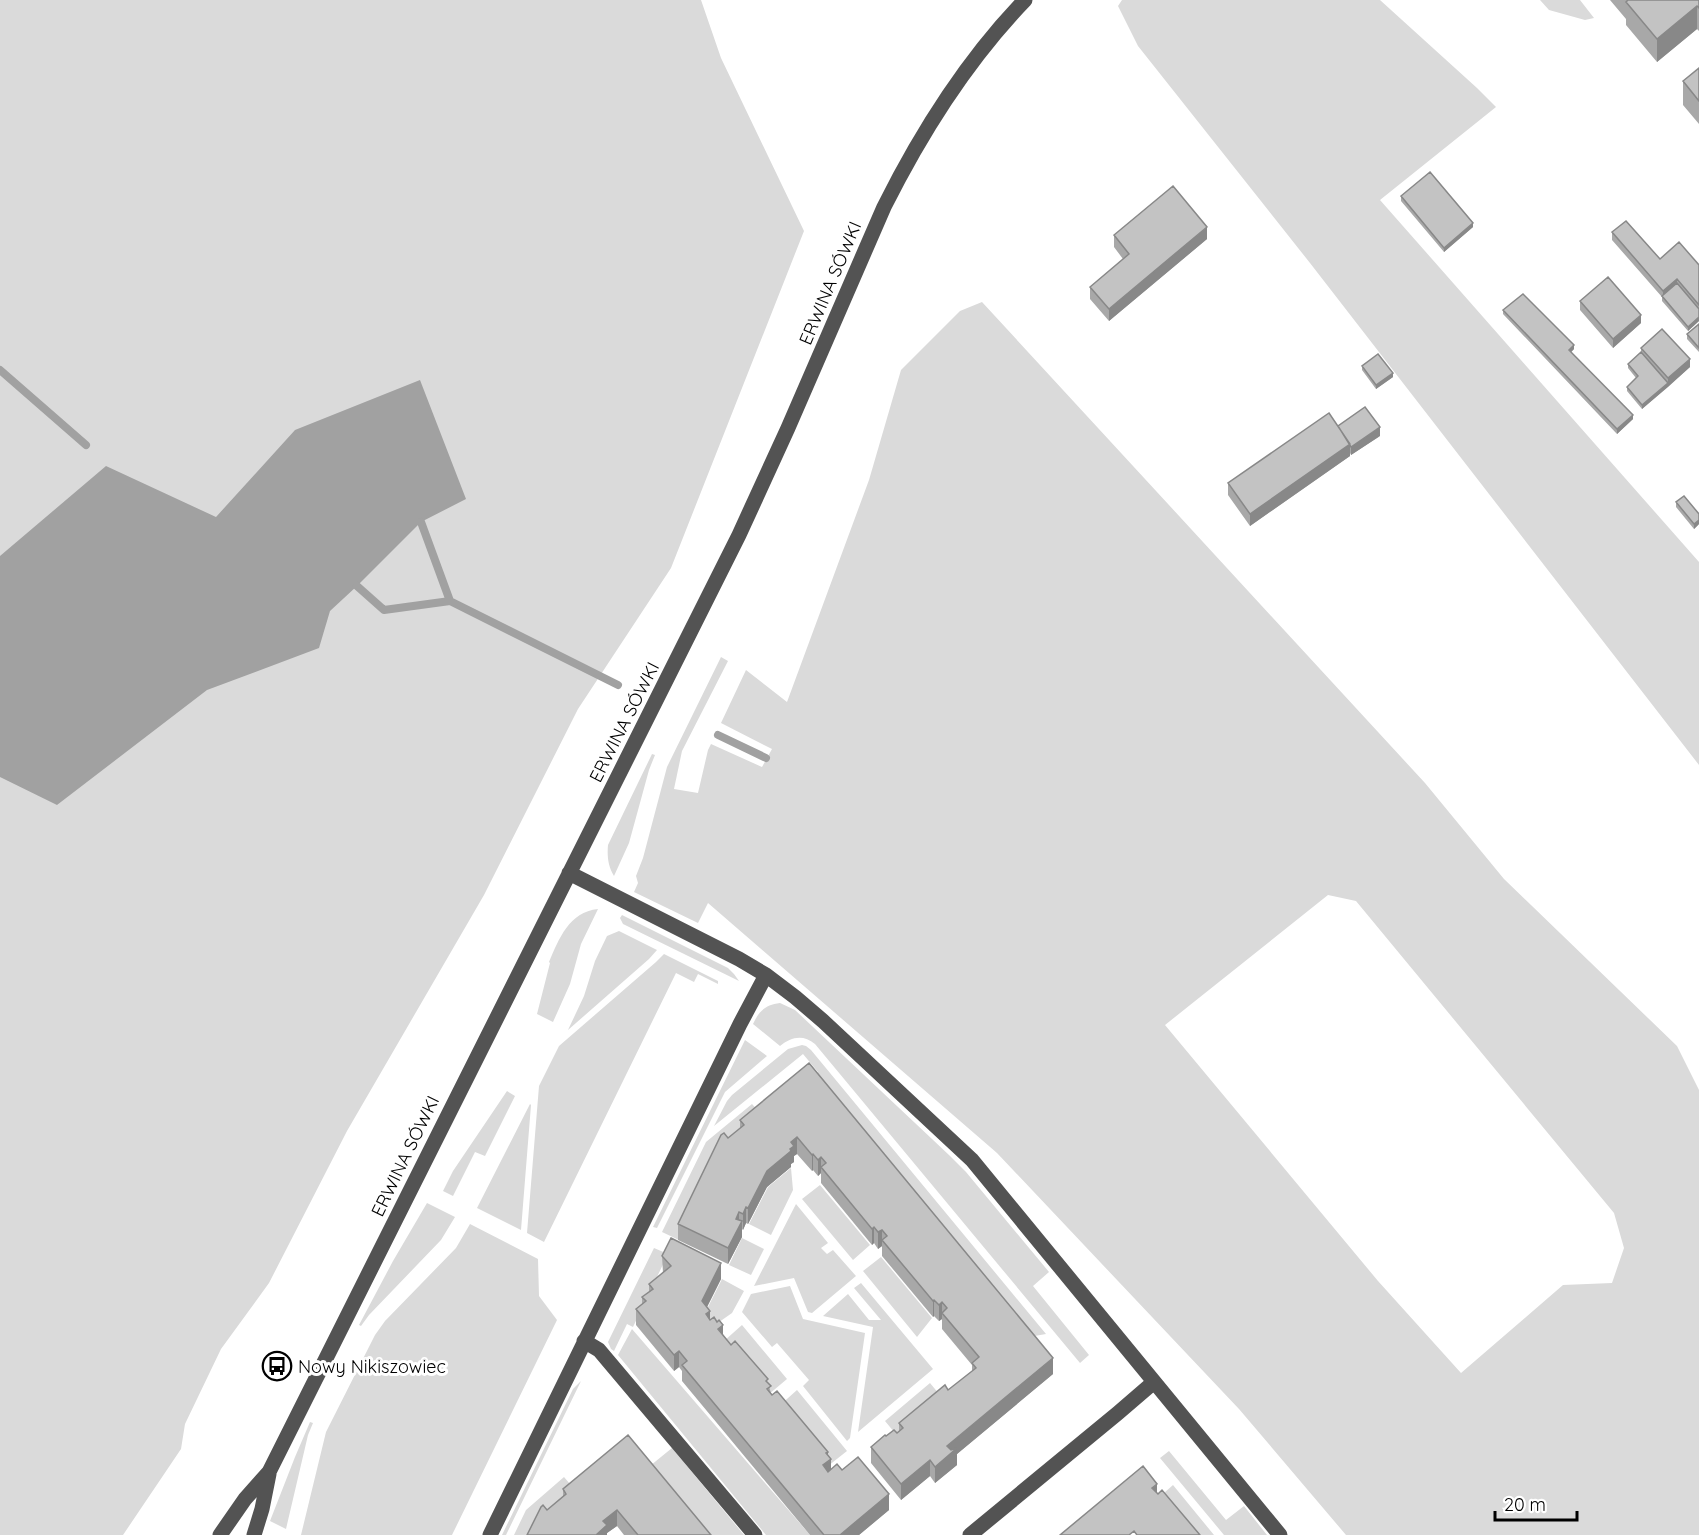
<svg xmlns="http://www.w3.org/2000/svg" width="1699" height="1535" font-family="Quicksand,sans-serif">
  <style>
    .green { fill: #dadada; fill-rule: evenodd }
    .water { fill: #a1a1a1 }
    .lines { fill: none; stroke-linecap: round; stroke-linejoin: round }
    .stream { stroke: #a1a1a1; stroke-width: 8 }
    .minor { stroke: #535353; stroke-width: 15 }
    .wall { fill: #a8a8a8 }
    .shaded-wall { fill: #888 }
    .building { fill: #c3c3c3; stroke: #888; stroke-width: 1.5 }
    .labels { text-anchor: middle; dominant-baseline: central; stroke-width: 6; stroke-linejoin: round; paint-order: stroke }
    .street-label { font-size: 18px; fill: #000; stroke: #fff }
    .poi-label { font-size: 18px; fill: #000; stroke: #fff; text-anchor: start }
  </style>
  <rect width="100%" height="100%" fill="#fff"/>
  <path class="green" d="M0,0H701L721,58L804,231L671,568L578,709L484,895L347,1131L269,1283L221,1349L185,1424L181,1449L123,1535H0Z
    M1122,0H1380L1477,88L1496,107L1380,200L1699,562V765L1310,263L1138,46L1118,6Z
    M1540,0H1580L1594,18L1585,20L1549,10Z
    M982,302L1425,783L1504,879L1677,1046L1699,1090V1535H1346L1239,1409L997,1153L708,903L698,923L634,892L638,883L636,876L643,858L667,767L721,657L728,661L682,751L674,789L698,793L708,750L711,744L762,767L772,749L721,723L746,670L787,702L869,480L901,370L960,311ZM1328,895L1356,901L1614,1213L1624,1248L1612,1283L1563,1285L1461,1373L1378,1281L1165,1025Z
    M652,754L655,755L649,770L629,843L614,876C608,866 607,856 608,845Z
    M598,909L581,944L570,984L553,1022L537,1014L550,963L549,962C559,939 569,912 598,909Z
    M622,915L728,968L734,974L739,981L623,924L620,918Z
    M619,931L657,950L649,959L568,1030L584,996L595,961L607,936Z
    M664,954L718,981V984L698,974L694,982L676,973L544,1242L527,1233L539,1086L559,1046L656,962Z
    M780,1003L795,1010L949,1155L966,1172L1049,1272L1033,1286L1089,1355L1080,1363L815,1044C803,1034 791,1037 780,1046L753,1024C759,1011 765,1005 780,1003Z
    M745,1040L767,1056L725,1092L657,1228L653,1227Z
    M802,1045L806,1046L811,1050L1046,1334L1023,1338L811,1080L818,1072L803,1054L714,1126L727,1101L732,1095L788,1049Z
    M507,1091L515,1096L485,1156L475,1152L453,1196L443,1191L453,1171Z
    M530,1104L531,1105L521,1230L477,1208Z
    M752,1104L763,1116L679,1240L662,1232L706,1142Z
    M791,1168L793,1190L771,1235L749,1224L768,1187Z
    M820,1185L870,1245L853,1260L802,1199Z
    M427,1203L455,1217L441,1240L369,1315L361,1326L359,1325L393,1261Z
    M796,1204L828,1243L821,1248L827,1254L833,1250L856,1276L812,1313L808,1312L794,1278L754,1286Z
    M470,1224L538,1259L539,1296L557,1320L452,1535H301L326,1432L375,1335L385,1321L456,1248Z
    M742,1238L764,1249L751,1275L729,1265Z
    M654,1248L668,1254L633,1327L627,1324L614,1351L611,1349L608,1342Z
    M881,1257L932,1318L917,1337L863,1271Z
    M722,1279L744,1291L732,1313L712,1327L703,1317Z
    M861,1283L933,1369L858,1432L873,1327L823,1316L848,1294L869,1320H881L854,1288Z
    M790,1286L803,1319L865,1333L850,1438L847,1441L803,1386L809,1380L777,1343L772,1347L742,1312L751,1294Z
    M742,1325L787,1379L768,1395L724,1341Z
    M632,1329L810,1535H766L618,1355Z
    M581,1381L506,1535H502L573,1389Z
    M930,1383L944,1400L899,1438L885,1421Z
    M797,1390L847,1451L828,1466L778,1407Z
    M310,1422L313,1423L308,1435L286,1529L270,1521L295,1457Z
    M672,1448L744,1535H700L645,1470Z
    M1169,1451L1226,1520L1244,1506L1267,1535H1224L1160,1458Z
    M564,1477L576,1491L534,1535H514L526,1510Z
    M1173,1485L1214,1535H1198L1164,1493Z"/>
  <path class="water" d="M420,380L466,499L421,522L357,586L330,611L319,648L207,690L57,805L0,777V556L106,466L216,517L295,430Z"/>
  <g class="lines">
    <path class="stream" d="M0,370L86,445
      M421,522L450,601
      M357,586L384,610L450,601L618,685
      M718,735L766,758"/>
    <path class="minor" d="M569,873L739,959L766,975L795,997L823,1021L972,1160L1280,1535
      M584,1341L599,1350L755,1535
      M220,1535L245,1499L269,1472L739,535L788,428L884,207C922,131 966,61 1025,0
      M254,1535L262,1509L269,1474
      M490,1535L740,1024L766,975
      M970,1535L1118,1413L1154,1382"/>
  </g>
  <path class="wall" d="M1610,0H1699V31L1697,29L1657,62L1626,25V19Z
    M1699,68V124L1683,105V81Z
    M1401,196L1473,227L1444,252L1401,201Z
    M1612,232L1660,259L1699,265V321L1688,331L1662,301V297L1612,240Z
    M1114,235L1207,239L1109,321L1090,299V287L1123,259L1114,247Z
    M1580,301L1641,323L1613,348L1580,310Z
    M1503,310L1574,349L1571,352L1633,419L1617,434L1503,314Z
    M1699,324V352L1687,339V334Z
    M1641,348L1690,367L1642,409L1627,391V387L1636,378L1628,368V364L1641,352Z
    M1362,366L1393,377L1376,389L1362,370Z
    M1380,436L1351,455L1350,453V456L1250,526L1228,495V483Z
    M1676,502L1699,514V524L1694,529L1676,507Z
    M809,1063L1053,1374L957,1454V1465L935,1483L930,1476L901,1500L871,1463V1447L886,1436L897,1433L899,1432V1423L948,1390L972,1371V1365L942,1329V1319L939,1321L934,1316L933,1317L882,1256V1246L878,1249L874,1243L872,1245L821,1183V1173L818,1176L813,1170L812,1171L797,1154L794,1156V1162L791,1164V1167L767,1187L748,1224L746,1223L743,1230L742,1229V1237L728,1264L678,1240V1224L728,1138L740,1129V1120Z
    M662,1256L721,1279L707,1307L710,1320L731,1345L768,1383L771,1393L828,1455L831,1469L842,1470L889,1510L859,1535H810L682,1381V1371L679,1367L674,1371L636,1325V1309L642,1304V1297L649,1292V1284L663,1273Z
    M563,1489L711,1535H624L617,1526L607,1533V1535L563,1497Z"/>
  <path class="shaded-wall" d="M1697,6V29L1657,62V39Z
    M1473,223V227L1444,252V248Z
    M1207,227V239L1109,321V309Z
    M1677,279V287L1663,299V291Z
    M1641,315V323L1613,348V339Z
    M1699,317V321L1688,331V327Z
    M1574,345V349L1569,354V350Z
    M1690,359V367L1668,387V378Z
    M1393,373V377L1376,389V385Z
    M1668,383V387L1642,409V405Z
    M1633,415V419L1617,434V429Z
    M1380,427V436L1351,455V447Z
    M1350,444V456L1250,526V514Z
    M1699,520V524L1694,529V524Z
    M797,1137V1154L794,1156V1162L791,1164V1167L767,1187L748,1224V1208L767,1171L791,1142Z
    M813,1154V1170L812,1171V1155Z
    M821,1157V1173L818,1176V1160Z
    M746,1207V1223L743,1230V1214Z
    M739,1212V1226L742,1221V1237L728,1264V1248L736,1219Z
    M874,1227V1243L872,1245V1229Z
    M882,1230V1246L878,1249V1232Z
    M721,1263V1279L702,1317V1301Z
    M934,1300V1316L933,1317V1301Z
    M942,1302V1319L939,1321V1305Z
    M710,1311V1327L706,1314Z
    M723,1325V1341L718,1329Z
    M679,1351V1367L674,1371V1355Z
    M1053,1358V1374L957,1454V1465L935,1483V1467L947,1446Z
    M828,1452V1462L831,1459V1475L823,1465L826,1453Z
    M930,1460V1476L901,1500V1484Z
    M1157,1484V1500L1152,1488Z
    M889,1494V1510L859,1535H840Z
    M617,1510V1526L607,1533V1535H596L603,1521Z"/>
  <path class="building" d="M1628,0H1699V8L1697,6L1657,39L1626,2Z
    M1699,68V101L1683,81Z
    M1430,172L1473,223L1444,248L1401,196Z
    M1173,186L1207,227L1109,309L1090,287L1129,254L1114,235Z
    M1626,221L1660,259L1679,242L1699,265V305L1677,279L1663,291L1612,232Z
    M1608,277L1641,315L1613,339L1580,301Z
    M1677,283L1699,309V317L1688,327L1662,296Z
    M1523,294L1574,345L1569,350L1633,415L1617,429L1503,310Z
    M1699,324V348L1687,334Z
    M1662,329L1690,359L1668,378L1641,348Z
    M1641,352L1668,383L1642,405L1627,387L1638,376L1628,364Z
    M1378,354L1393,373L1376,385L1362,366Z
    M1365,407L1380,427L1351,447L1338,426Z
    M1329,413L1350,444L1250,514L1228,483Z
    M1684,496L1699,514V520L1694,524L1676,502Z
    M809,1063L1053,1358L947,1446L951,1450L957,1448L935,1467L930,1460L901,1484L871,1447L885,1435L886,1436L894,1430L897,1433L903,1428L899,1423L945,1385L948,1390L976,1368L972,1363L979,1357L942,1313L947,1308L942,1302L939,1305L934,1300L933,1301L882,1240L887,1236L882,1230L878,1232L874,1227L872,1229L821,1167L826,1163L821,1157L818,1160L813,1154L812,1155L797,1137L791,1142L794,1146L790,1149L791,1151L767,1171L748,1208L746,1207L743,1214L739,1212L736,1219L742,1221L728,1248L678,1224L721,1135L724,1133L728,1138L744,1125L740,1120Z
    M671,1238L721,1263L702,1301L710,1311L706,1314L710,1320L714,1317L717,1322L719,1320L723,1325L718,1329L731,1345L735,1341L768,1379L766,1381L771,1386L767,1389L772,1395L777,1391L828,1452L826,1453L831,1459L823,1465L828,1472L837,1464L842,1470L858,1457L889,1494L840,1535H824L682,1365L687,1361L679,1351L674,1355L636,1309L646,1301L642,1297L653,1289L649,1284L671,1266L662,1256Z
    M628,1435L711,1535H638L617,1510L603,1521L607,1525L596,1535H527L541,1507L543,1505L547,1510L566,1494L563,1489Z
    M1143,1466L1157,1484L1152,1488L1158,1494L1162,1490L1200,1535H1137L1134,1531L1129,1535H1060Z"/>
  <defs>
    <g id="bus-ring" transform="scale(1.5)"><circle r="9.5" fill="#fff" stroke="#000" stroke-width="1.5"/><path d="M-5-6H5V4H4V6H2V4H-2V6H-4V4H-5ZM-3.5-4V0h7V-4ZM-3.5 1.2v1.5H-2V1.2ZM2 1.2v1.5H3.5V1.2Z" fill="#000"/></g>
  </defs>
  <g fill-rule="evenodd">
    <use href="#bus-ring" x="277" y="1366"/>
  </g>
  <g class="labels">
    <g class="street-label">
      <text transform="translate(830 283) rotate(-67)">ERWINA SÓWKI</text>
      <text transform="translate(624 722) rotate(-63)">ERWINA SÓWKI</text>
      <text transform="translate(405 1156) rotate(-64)">ERWINA SÓWKI</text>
    </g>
    <g class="poi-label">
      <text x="298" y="1366">Nowy Nikiszowiec</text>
    </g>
  </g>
  <path d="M1495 1511v9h82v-9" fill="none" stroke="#000000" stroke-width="3"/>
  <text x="1504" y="1511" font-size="18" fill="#000000" stroke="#ffffff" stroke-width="4.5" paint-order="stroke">20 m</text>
</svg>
